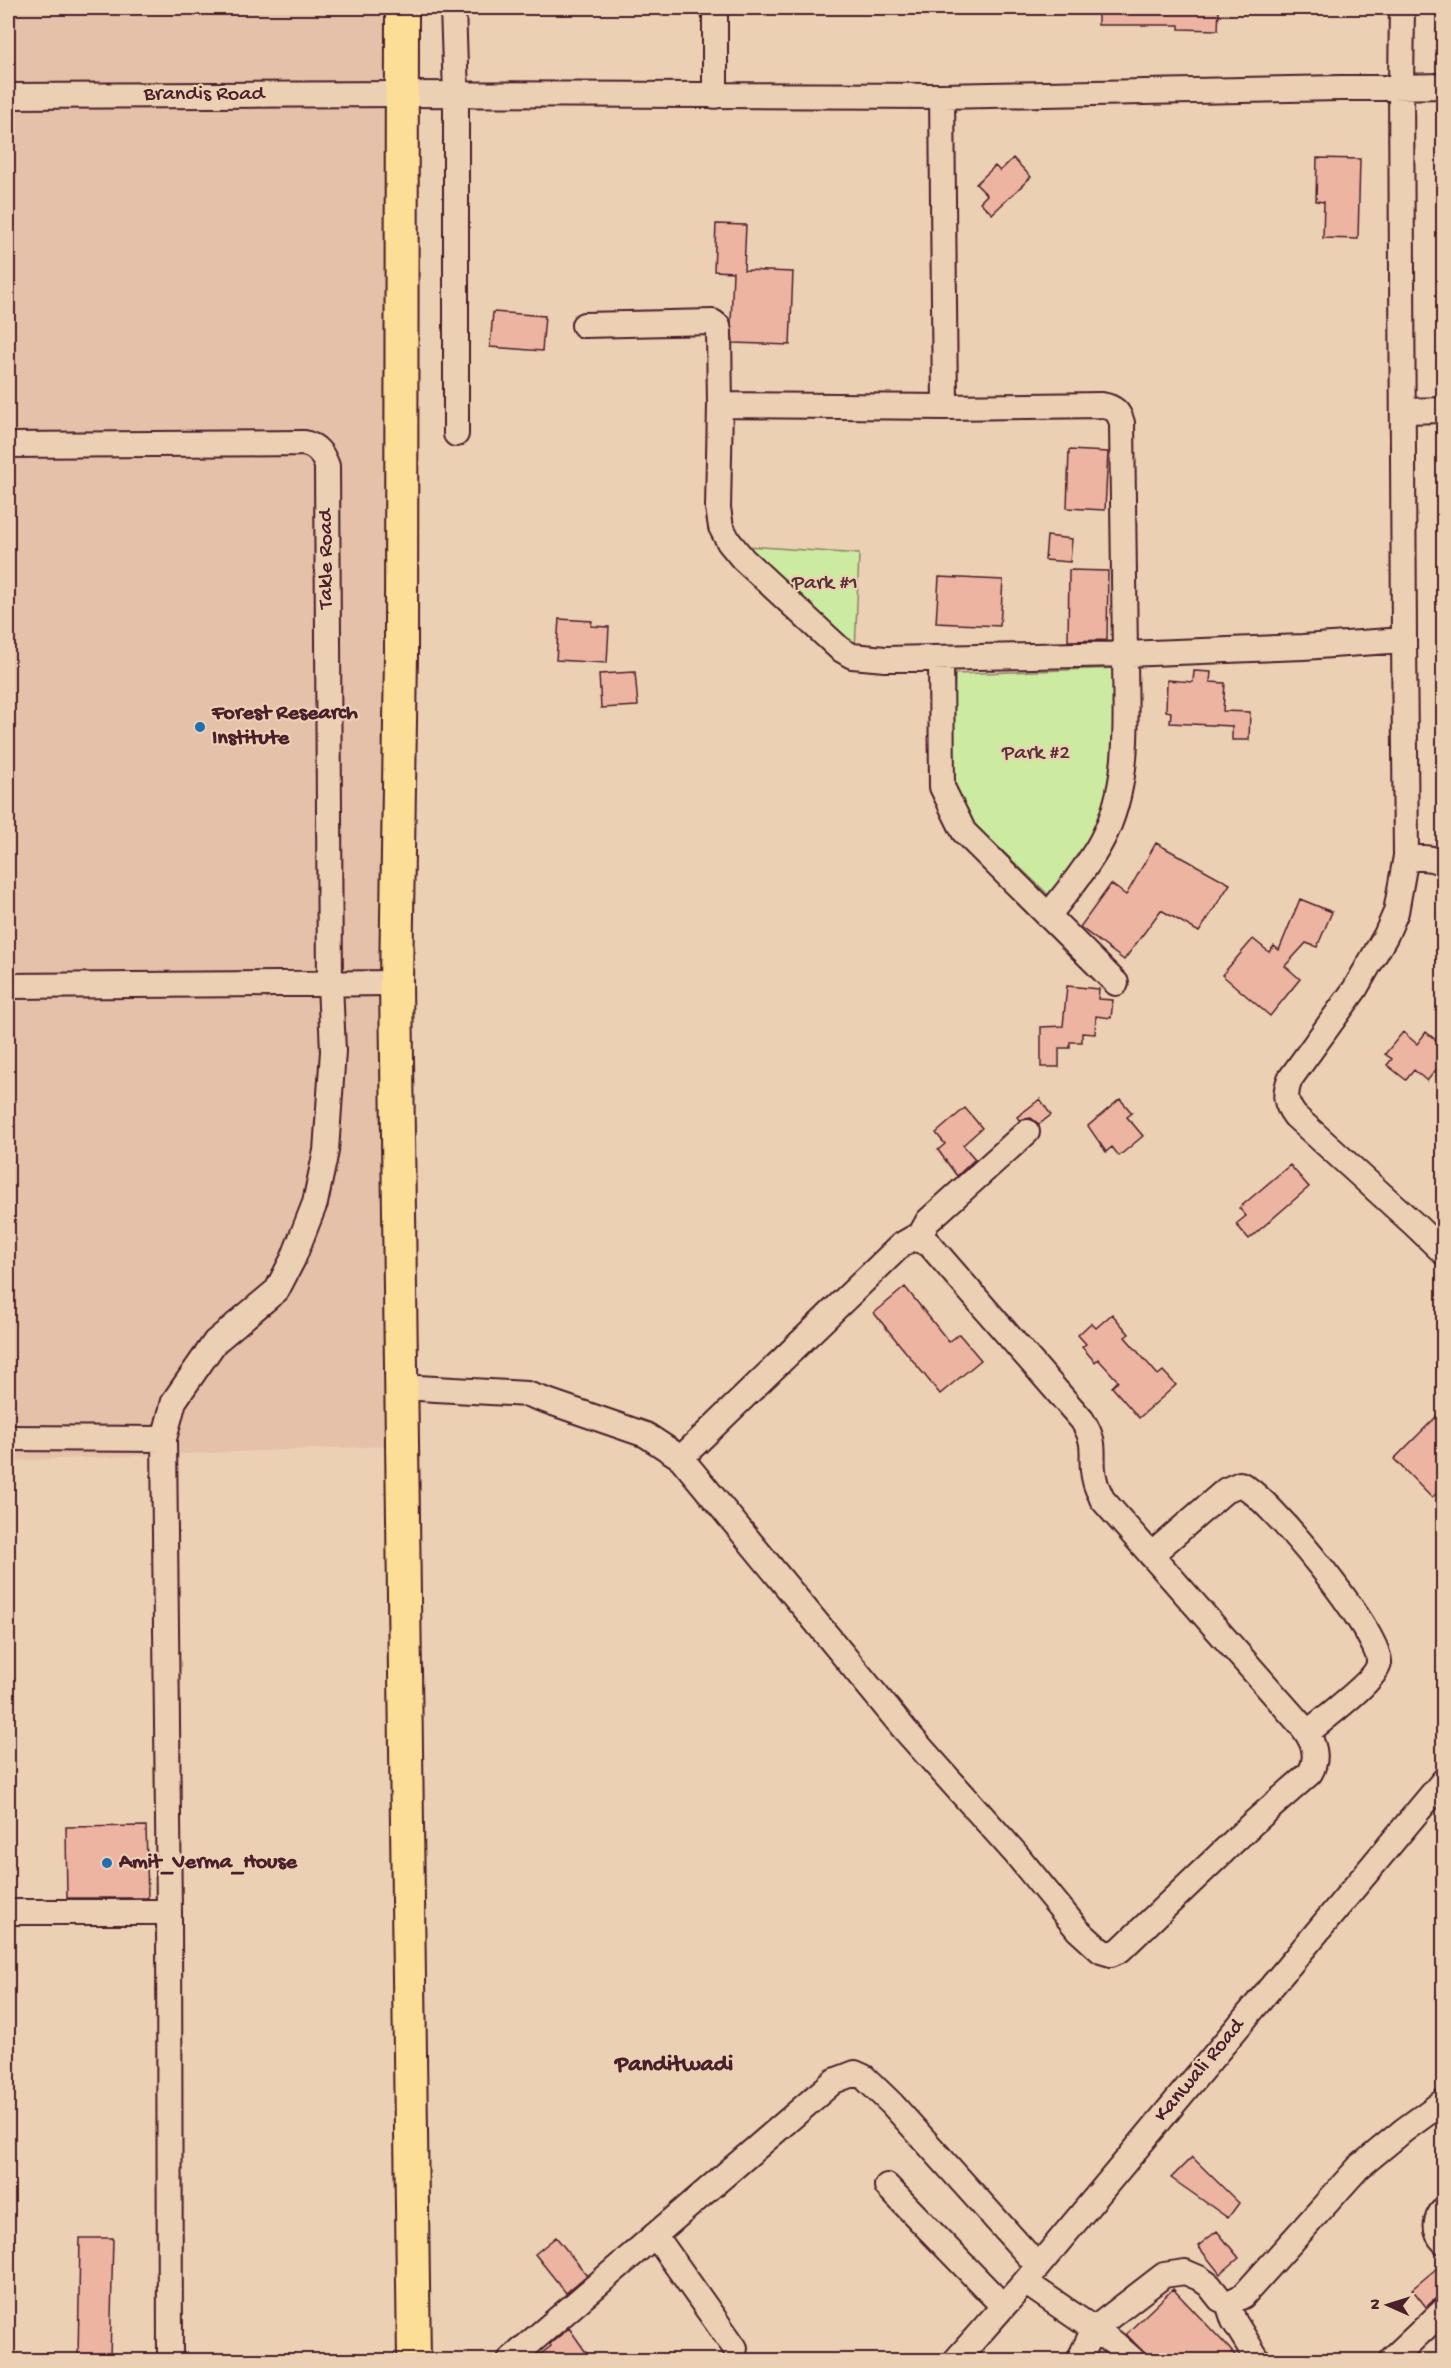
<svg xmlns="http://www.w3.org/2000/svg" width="1451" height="2368" font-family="'Gochi Hand',sans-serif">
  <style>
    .built { fill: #e6c1a9 }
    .green { fill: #cdeaa1; stroke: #8c8466; stroke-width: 1.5 }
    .building { fill: #ecb4a1; stroke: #4a1f2b; stroke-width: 1.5 }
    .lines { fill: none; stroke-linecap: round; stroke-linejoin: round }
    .minor-casing { stroke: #4a1f2b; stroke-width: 28 }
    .major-casing { stroke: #4a1f2b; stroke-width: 36 }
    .minor { stroke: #ecd0b3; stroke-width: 24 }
    .major { stroke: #fcde96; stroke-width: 32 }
    .poi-dot { fill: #1f6fb2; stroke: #ecd0b3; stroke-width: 2 }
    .labels { text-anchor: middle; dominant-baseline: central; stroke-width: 4.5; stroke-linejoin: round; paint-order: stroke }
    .street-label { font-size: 22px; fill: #4a1f2b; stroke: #ecd0b3 }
    .park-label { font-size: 22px; fill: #573337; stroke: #ecd0b3 }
    .poi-label { font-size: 22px; font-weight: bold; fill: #4a1f2b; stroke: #ecd0b3; text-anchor: start }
    .neighbourhood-label { font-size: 24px; font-weight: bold; fill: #4a1f2b; stroke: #ecd0b3 }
  </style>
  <rect width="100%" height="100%" fill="#ecd0b3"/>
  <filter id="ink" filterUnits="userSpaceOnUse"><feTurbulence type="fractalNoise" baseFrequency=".0167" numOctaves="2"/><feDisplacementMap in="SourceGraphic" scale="12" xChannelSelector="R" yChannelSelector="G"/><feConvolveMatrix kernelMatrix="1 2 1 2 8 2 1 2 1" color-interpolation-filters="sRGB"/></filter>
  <g filter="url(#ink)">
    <path class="built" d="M8,8H397L387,1446L8,1461Z"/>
    <path class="green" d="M734,545L859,554L855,653Z
      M1120,668L1122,762L1090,852L1055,901L974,824L951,785L955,674Z"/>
    <path class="building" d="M1098,8H1219L1218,30L1179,29V25H1098Z
      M1013,158L1031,177L992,214L980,202L987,195L976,184L995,166L1000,171Z
      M1317,158L1360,159L1358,239L1323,238L1324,202L1316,201Z
      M716,224L746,225L744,270L793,272L790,345L733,343L731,322L733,272L714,271Z
      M493,312L545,316L542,351L490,347Z
      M1069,450L1108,452L1105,510L1067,508Z
      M1047,536L1072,539L1070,562L1045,560Z
      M1069,570L1108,571L1107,640L1068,641Z
      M939,577L1003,580L1000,626L936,623Z
      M559,619L592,621L591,626L609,627L607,663L556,660Z
      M1194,671L1211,672L1210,682L1225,683L1223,711L1250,712L1249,740H1232V726L1170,723L1171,712L1166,711L1167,680L1193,682Z
      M635,672L638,706L601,708L599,674Z
      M1156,843L1230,884L1199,932L1161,910L1124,960L1080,927L1111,884L1126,895Z
      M1300,899L1332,912L1317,947L1306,943L1285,966L1300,979L1270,1016L1222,975L1253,939L1269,952L1274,946L1279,950Z
      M1067,986L1099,989L1098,999L1113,1000L1111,1018L1096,1016L1095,1034L1082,1033V1042H1070V1048H1059V1067H1041V1027L1063,1026Z
      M1403,1032L1417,1044L1426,1032L1442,1045L1437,1051L1443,1056V1061L1427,1081L1414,1070L1406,1080L1387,1065L1392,1059L1385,1054Z
      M1040,1099L1051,1115L1039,1124L1031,1118L1019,1120L1017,1117Z
      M1120,1099L1132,1113L1127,1117L1143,1136L1119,1156L1112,1147L1106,1152L1088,1126Z
      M965,1108L982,1128L963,1145L975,1159L957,1176L938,1150L945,1144L936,1133Z
      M1290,1165L1309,1187L1249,1239L1236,1224L1246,1216L1239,1208Z
      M905,1287L949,1342L959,1334L981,1360L940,1394L874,1313Z
      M1112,1314L1129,1334L1125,1337L1158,1375L1163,1371L1176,1385L1139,1418L1112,1387L1118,1381L1098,1359L1095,1362L1082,1347L1086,1344L1078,1335L1091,1323L1096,1328Z
      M1443,1410V1487L1432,1498L1394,1459Z
      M146,1826L148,1898H67L66,1827Z
      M1192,2157L1239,2203L1228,2218L1171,2178Z
      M1217,2231L1239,2258L1220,2274L1198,2246Z
      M556,2237L587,2275L566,2293L535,2254Z
      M80,2238H113L110,2360H78Z
      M1443,2263V2296L1435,2299L1426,2307L1412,2289Z
      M1173,2289L1228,2347L1240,2361H1152L1126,2334Z
      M569,2328L592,2361H532L551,2346L550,2344Z"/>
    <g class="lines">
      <g class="minor-casing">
        <path id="minor" d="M453,8L456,94V434
          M1402,8L1401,86L1404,640
          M8,96L401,94L942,96L1444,86
          M715,96V8
          M942,96L945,407L1102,405C1114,407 1119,412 1122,423L1125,654L1303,647L1404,640L1406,856L1396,912L1386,935L1355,989L1290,1079C1284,1095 1285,1103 1295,1116L1415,1225L1444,1253
          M584,325L713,322L718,326L719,332L720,405
          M945,407L720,405L718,508L721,527L729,542L743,559L840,649L852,656L885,659L1125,654C1125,716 1132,783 1102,840C1088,867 1067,891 1049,915
          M1404,411L1444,410
          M8,445L304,443C317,446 322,453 327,466L330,984L333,1051L326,1151L315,1203L293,1259L277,1290L215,1342L174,1401L164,1439L169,1912
          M941,659L942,787L964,832L1116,983
          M1406,856L1432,859L1444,863
          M8,986L396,983
          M913,1238L929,1244L1082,1420C1100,1448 1088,1456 1095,1481C1096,1487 1100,1493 1102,1499L1301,1725C1313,1740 1320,1756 1310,1773L1252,1824L1120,1950L1111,1954L1101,1951L1078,1930L1016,1854L905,1730L681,1458L901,1245Z
          M918,1239L928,1221L1027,1132
          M400,1387L527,1394L646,1435L681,1458
          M8,1438L164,1439
          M1151,1555L1226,1490L1240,1484C1266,1493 1382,1635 1379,1663C1377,1680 1322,1720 1307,1733
          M8,1912H169L170,2360
          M887,2186L1003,2306
          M1444,2209C1434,2220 1434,2232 1444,2242
          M655,2235L735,2348
          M1025,2282L1114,2343L1133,2360
          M1228,2303L1234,2321L1258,2360
          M510,2360L834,2081L855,2073L864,2077L892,2104L1037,2265
          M956,2360L1025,2282L1444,1780
          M1079,2360L1094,2329L1164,2275L1185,2272L1199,2278L1209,2285L1220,2299L1228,2303L1243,2296L1358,2168L1404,2130L1444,2101
          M1391,2360L1444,2310"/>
      </g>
      <g class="major-casing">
        <path id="major" d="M402,8L401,656L396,983L414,2360"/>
      </g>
      <use href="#minor" class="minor"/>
      <use href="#major" class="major"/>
    </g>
  </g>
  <g class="poi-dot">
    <circle cx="200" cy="727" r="6"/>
    <circle cx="107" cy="1863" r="6"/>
  </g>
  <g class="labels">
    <g class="street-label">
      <text x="204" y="95">Brandis Road</text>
      <text transform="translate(327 559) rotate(-90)">Takle Road</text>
      <text transform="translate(1200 2071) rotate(-50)">Kanwali Road</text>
    </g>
    <g class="park-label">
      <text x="825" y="584">Park #1</text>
      <text x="1036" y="754">Park #2</text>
    </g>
    <g class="poi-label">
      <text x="212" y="714">Forest Research<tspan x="212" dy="25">Institute</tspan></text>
      <text x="119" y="1863">Amit_Verma_House</text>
    </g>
    <g class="neighbourhood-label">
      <text x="674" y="2065">Panditwadi</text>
    </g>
  </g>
  <rect width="1451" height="2368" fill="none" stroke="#ecd0b3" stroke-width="30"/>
  <rect x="15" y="15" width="1421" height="2338" fill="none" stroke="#4a1f2b" stroke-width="2" filter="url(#ink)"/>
  <g transform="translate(1388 2305) rotate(273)" stroke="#ecd0b3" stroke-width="4.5" paint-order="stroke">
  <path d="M0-4.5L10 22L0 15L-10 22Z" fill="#4a1f2b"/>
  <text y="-9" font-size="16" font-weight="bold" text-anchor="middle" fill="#4a1f2b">N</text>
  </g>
</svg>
